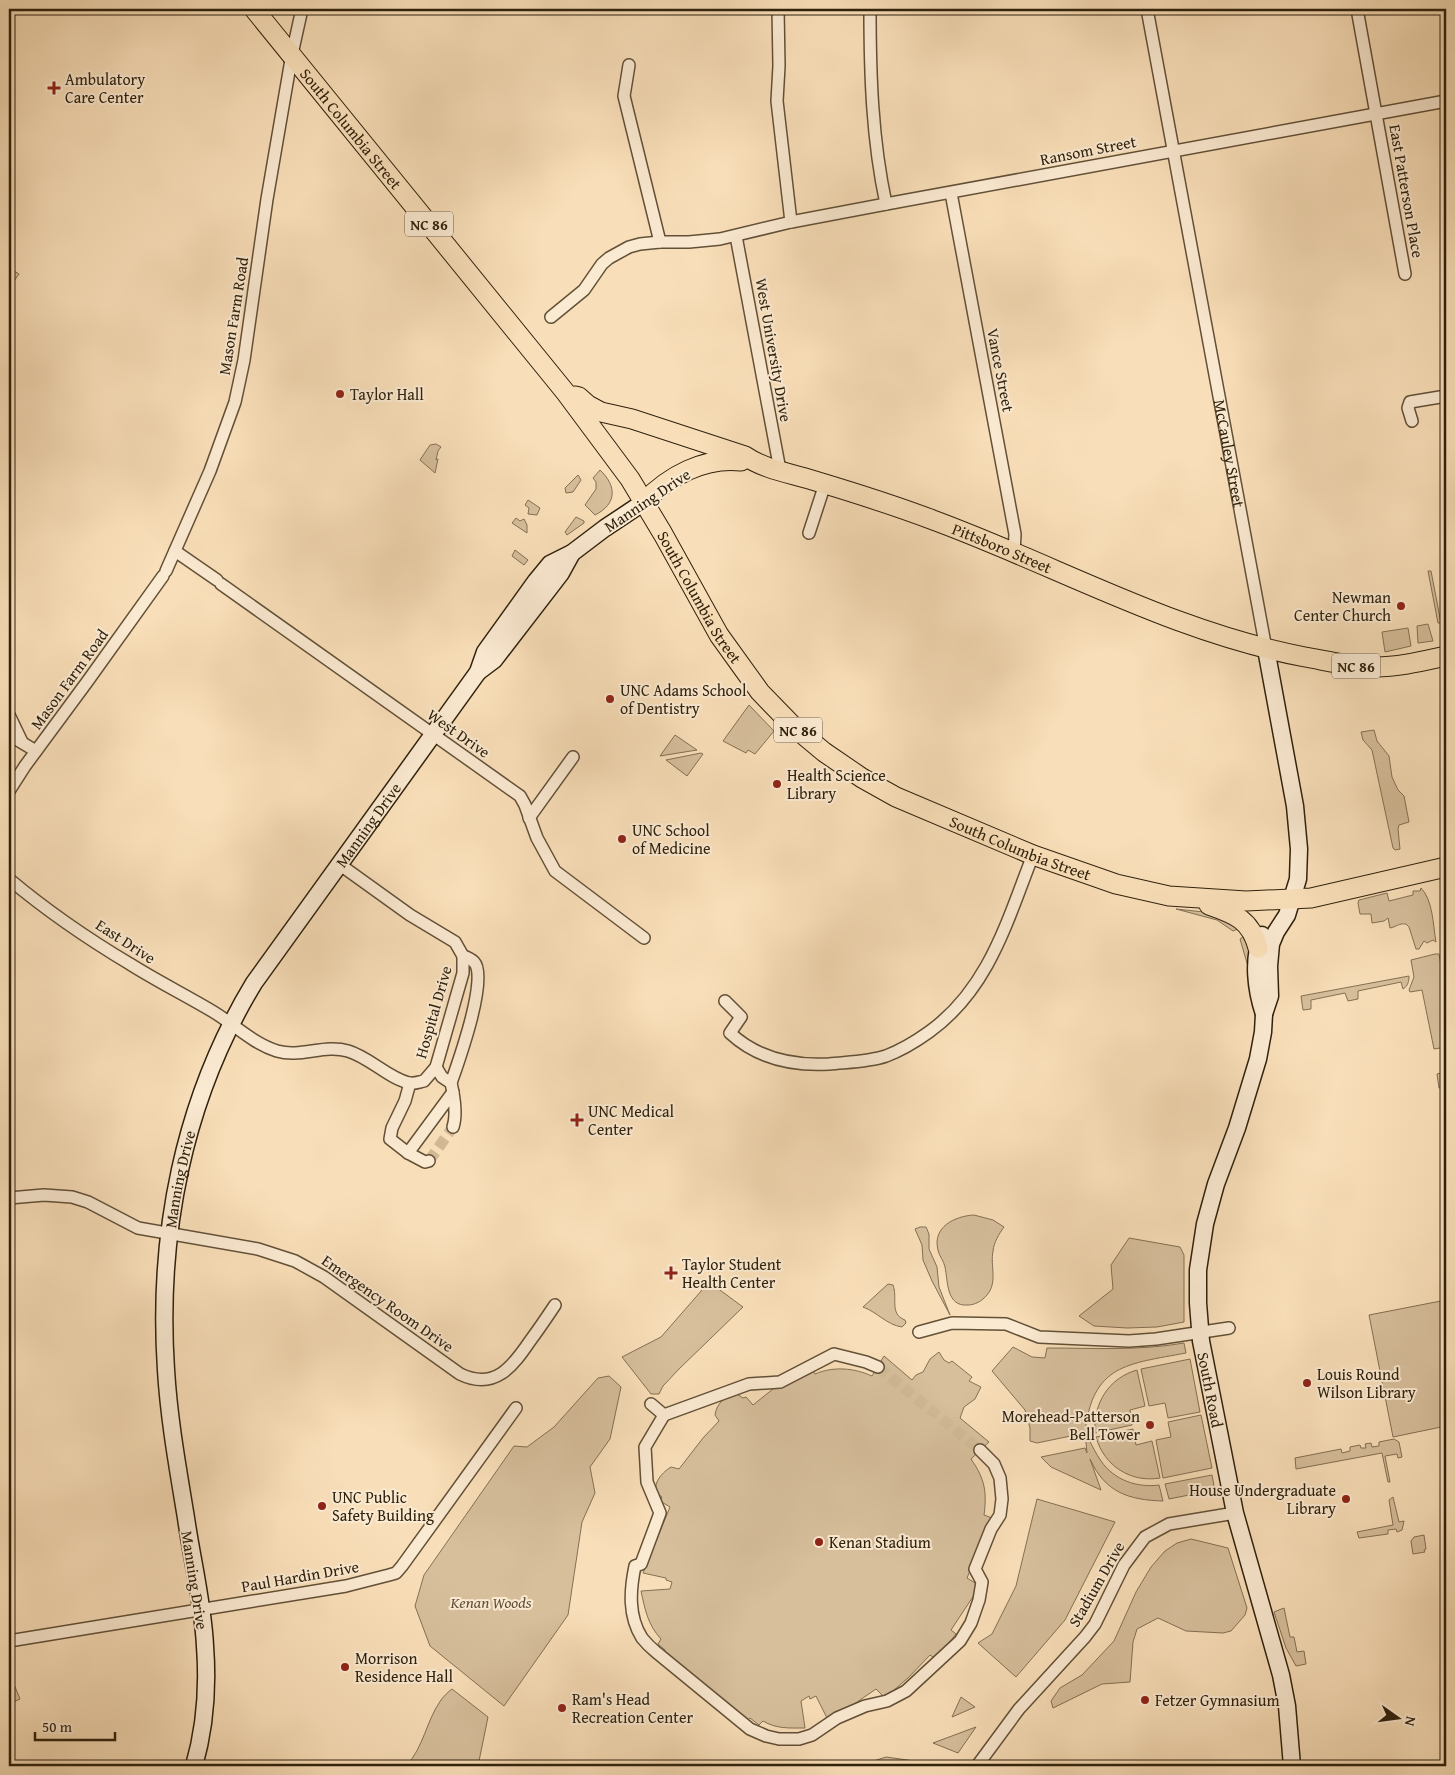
<svg xmlns="http://www.w3.org/2000/svg" width="1455" height="1775" font-family="'Gentium Book Plus',serif">
  <style>
    .green { fill: #d7bf9c; stroke: #837054 }
    .lines { fill: none; stroke-linecap: round; stroke-linejoin: round }
    .street-tunnel { stroke: #d1b996; stroke-width: 11; stroke-dasharray: 11 5.5; stroke-linecap: butt }
    .street-casing { stroke: #625037; stroke-width: 14 }
    .secondary-casing { stroke: #2f210c; stroke-width: 19 }
    .primary-casing { stroke: #2f210c; stroke-width: 21 }
    .street { stroke: #fbead2; stroke-width: 11 }
    .secondary { stroke: #fbead2; stroke-width: 16 }
    .primary { stroke: #f9dfb9; stroke-width: 19 }
    .poi-dot { fill: #8f2418; stroke: #fbead2; stroke-width: 2 }
    .labels { text-anchor: middle; dominant-baseline: central; stroke-width: 4; stroke-linejoin: round; paint-order: stroke }
    .shield { fill: #fbead2; stroke: #6c5d47; stroke-width: 1 }
    .shield-label { font-size: 15px; font-weight: bold; fill: #2f210c }
    .poi-label { font-size: 16px; fill: #2f210c; stroke: #fbead2; text-anchor: start }
    .street-label { font-size: 16px; fill: #2f210c; stroke: #fbead2 }
    .park-label { font-size: 16px; font-style: italic; fill: #615037; stroke: #fbead2 }
  </style>
  <rect width="100%" height="100%" fill="#f9dfb9"/>
  <filter id="stains"><feTurbulence type="fractalNoise" baseFrequency=".004" numOctaves="4"/><feColorMatrix values="0 0 0 0 .2 0 0 0 0 .09 0 0 0 0 .02 0 0 0 .5 -.17"/></filter>
  <radialGradient id="worn" r=".72"><stop offset=".6" stop-color="#630" stop-opacity="0"/><stop offset="1" stop-color="#630" stop-opacity=".3"/></radialGradient>
  <path class="green" d="M9,268L19,274L9,288Z
    M436,444L441,447L438,451L436,460L438,459L435,473L420,460L430,445Z
    M600,470C617,486 617,504 595,515L585,505L596,489V482L593,478Z
    M578,475L581,480L573,492L566,493L565,488Z
    M528,500L540,508L537,515L528,514L529,508L525,505Z
    M576,517L584,521V523L567,535L565,532Z
    M516,518L520,521L524,519L527,525V533L512,523Z
    M515,550L528,560L524,565L512,556Z
    M1428,571H1431L1441,623H1438Z
    M1428,624L1433,641L1418,643L1417,626Z
    M1408,628L1411,646L1385,652L1382,632Z
    M749,705L774,731L755,754L748,750L746,753L723,741Z
    M1374,730L1377,741L1389,756L1392,777L1398,790L1404,796L1409,822L1399,825L1398,829L1400,849L1395,850L1393,848L1372,750L1363,740L1361,732Z
    M675,735L697,750L660,756Z
    M701,753L703,754L687,776L666,760Z
    M1421,888C1433,900 1433,925 1436,942L1433,940L1427,943L1424,941L1419,949H1416L1409,927L1406,924C1399,923 1396,927 1390,928L1388,918L1384,921L1372,923L1371,914H1360L1358,903L1359,900L1387,893L1389,901L1413,895V891H1420Z
    M1176,909L1213,913L1240,928L1233,931L1217,920Z
    M1246,935L1250,946L1249,970L1240,939Z
    M1435,954H1439L1446,992V1047L1434,1049L1422,990L1410,992L1409,990L1414,977L1411,960Z
    M1409,976C1409,981 1408,986 1403,989L1401,982L1358,991V999L1348,1001L1345,993L1311,1000V1009L1303,1010L1301,996Z
    M1446,1072V1087L1439,1088L1437,1074Z
    M974,1215L993,1220L1004,1227C999,1234 994,1242 993,1251C990,1266 998,1282 987,1295C982,1301 975,1305 968,1305C946,1307 948,1281 945,1267C944,1261 939,1256 938,1250C932,1227 955,1216 974,1215Z
    M920,1227H926L929,1234V1249L937,1267L939,1287L950,1315L932,1281L923,1260L922,1245L915,1229Z
    M1129,1238L1180,1247L1184,1255V1322L1157,1327L1127,1328L1094,1326L1079,1316L1113,1289L1111,1265Z
    M709,1282L743,1307L679,1369L663,1386L659,1394H651L622,1357L661,1337Z
    M888,1284L893,1285C898,1298 889,1314 905,1320L906,1323L902,1327C887,1325 877,1312 863,1307Z
    M1446,1300V1426L1393,1437L1369,1315Z
    M1184,1343L1186,1353C1128,1364 1092,1364 1085,1433L1037,1443L1030,1441V1428L1025,1410L992,1371L1013,1347L1032,1357L1045,1358L1047,1348C1093,1348 1139,1351 1184,1343Z
    M939,1352L944,1360L949,1363L952,1361L972,1377L969,1381L981,1387L975,1399L964,1407L960,1418L989,1442L971,1459C985,1479 987,1492 984,1515L992,1518L967,1578L980,1586L951,1630L956,1634L936,1659L930,1655L909,1677L885,1698L876,1689L834,1718L832,1715L827,1718L816,1696L810,1699L809,1696L801,1701L805,1728C789,1728 776,1729 763,1721L759,1725L750,1718L745,1723L663,1654L665,1650L658,1644L661,1639C648,1625 645,1610 641,1591L670,1589L672,1582L666,1580V1578L643,1573L670,1507L660,1501L662,1497C648,1488 661,1473 671,1467L679,1469L703,1438L719,1421L715,1415C717,1402 725,1397 737,1394L743,1398L746,1397L753,1405L773,1389L810,1366L815,1374C834,1366 854,1368 872,1376L884,1356L912,1380L916,1375L923,1372L930,1359Z
    M1190,1359L1200,1412L1168,1418L1165,1403L1149,1406L1141,1369Z
    M1137,1370L1145,1406L1130,1410L1132,1425L1095,1433C1093,1403 1109,1378 1137,1370Z
    M609,1376L621,1387L610,1439L590,1467L595,1493L582,1522L568,1615L504,1706L430,1646L415,1606L424,1575L514,1446L527,1447L554,1427L598,1378Z
    M1201,1415L1212,1468L1163,1478L1156,1440L1171,1437L1168,1422Z
    M1133,1429L1136,1445L1152,1441L1160,1478C1131,1483 1104,1466 1096,1437Z
    M1394,1439L1399,1442L1402,1457L1398,1458L1397,1454L1385,1456L1390,1482H1388L1382,1453L1296,1469L1295,1458L1341,1449L1342,1453L1350,1451V1447L1360,1445L1361,1448H1366L1365,1444L1371,1443L1372,1447L1379,1446V1442Z
    M1089,1440C1093,1447 1096,1454 1101,1461C1114,1480 1137,1488 1159,1485L1163,1501C1128,1500 1105,1492 1090,1459L1101,1490L1051,1467L1041,1457L1085,1448L1087,1453L1086,1442Z
    M1212,1475L1215,1491L1200,1493L1196,1492L1194,1494L1169,1499L1165,1484Z
    M1393,1497L1399,1522L1404,1521L1402,1530L1397,1532L1396,1529L1388,1530V1534L1359,1538L1357,1532L1393,1525L1389,1500Z
    M1037,1499L1115,1522L1065,1620L1016,1677L978,1643L992,1634L1016,1586Z
    M1424,1535L1426,1549L1424,1550L1425,1552L1413,1554L1411,1541L1414,1537Z
    M1191,1539L1228,1548L1247,1608L1245,1615L1231,1631L1223,1633L1186,1631L1158,1618L1137,1629L1133,1642L1130,1682L1102,1684L1053,1708L1051,1701L1060,1688L1082,1675L1114,1641L1136,1592L1151,1567L1165,1551L1177,1543Z
    M1284,1608L1290,1637H1294L1297,1652L1304,1651L1306,1664L1296,1666L1286,1648L1274,1612Z
    M9,1672L20,1699L9,1704Z
    M452,1689L488,1717L478,1766H406C424,1747 426,1721 441,1700C444,1696 448,1692 452,1689Z
    M961,1697L975,1707L952,1717Z
    M976,1727L958,1753L933,1743Z
    M886,1757L950,1766H858Z"/>
  <g class="lines">
    <path class="street-tunnel" d="M429,1161L453,1127
      M878,1367L980,1450"/>
    <g class="street-casing">
      <g id="street">
        <path d="M778,9L779,66L777,101L791,222"/>
        <path d="M870,9C870,74 872,139 886,204"/>
        <path id="s1" d="M1147,9L1266,649"/>
        <path d="M1357,9L1405,274"/>
        <path d="M629,65L624,96L660,242"/>
        <path d="M951,193L1015,534L1014,553"/>
        <path d="M736,236L780,470"/>
        <path d="M551,317L584,290L602,264L609,258L629,247L640,244L660,242H689L720,239L791,222L886,204L1446,101"/>
        <path d="M1412,421L1408,408L1410,402L1446,396"/>
        <path d="M809,533L825,484"/>
        <path d="M175,551L217,580"/>
        <path d="M166,571L210,471L235,402L244,360L267,199L292,54L302,9"/>
        <path d="M221,584L520,796L525,805L537,838L555,871L644,938"/>
        <path d="M9,715L22,742"/>
        <path d="M9,735L36,751"/>
        <path d="M9,791L25,766L87,682L163,576"/>
        <path d="M529,818L573,757"/>
        <path d="M9,879C46,910 88,939 130,964C157,981 185,995 212,1011C234,1024 252,1043 277,1051C301,1058 324,1044 348,1051C369,1057 388,1078 409,1083C414,1084 419,1082 424,1081L436,1067L463,973V956L455,942L410,915L339,864"/>
        <path d="M725,1001L741,1017L730,1033C757,1058 793,1066 829,1064C847,1062 868,1062 886,1056C902,1050 915,1042 929,1032C989,989 1007,921 1033,855"/>
        <path d="M436,1067L442,1077L451,1083C454,1096 457,1115 453,1127"/>
        <path d="M410,1083L405,1101L392,1128L390,1139L408,1153L425,1162L429,1161"/>
        <path d="M451,1083C458,1063 489,977 474,962C471,959 466,957 463,956"/>
        <path d="M408,1153L453,1092"/>
        <path d="M9,1198L44,1195L72,1197L88,1202L138,1228L258,1249L295,1261L324,1277L460,1374C495,1391 513,1366 530,1341C539,1329 547,1317 555,1305"/>
        <path d="M919,1332L952,1323L1006,1324L1039,1337L1129,1341L1156,1339L1229,1328"/>
        <path d="M651,1404L664,1415L749,1384L780,1382L834,1354L866,1362L878,1367"/>
        <path d="M664,1415L645,1447L647,1482L660,1513L641,1564L635,1566C630,1590 628,1616 642,1638C646,1643 651,1648 656,1652L750,1729L766,1736L779,1739H799L812,1735L837,1718L865,1706L887,1701L906,1691L960,1641L971,1623L979,1600L982,1582L975,1569L991,1529L1000,1515L1002,1499L1000,1478L994,1464L980,1450"/>
        <path d="M9,1641L346,1586L389,1575L396,1573L402,1566L516,1408"/>
        <path d="M977,1766L1019,1709L1085,1637L1095,1624L1124,1565L1145,1537L1169,1524L1235,1513"/>
      </g>
    </g>
    <g class="secondary-casing">
      <g id="secondary">
        <path id="s2" d="M1266,649L1295,806L1299,849L1298,879L1287,915L1276,932L1271,944L1269,966L1270,996L1264,1014L1263,1032L1258,1059L1237,1128L1216,1184L1205,1224L1198,1270V1303L1201,1341L1235,1513L1281,1675L1287,1706L1292,1766"/>
        <path d="M478,672L494,660L561,573L572,553"/>
        <path d="M1262,935C1252,960 1256,990 1264,1014"/>
        <path id="s3" d="M194,1766C205,1728 208,1686 205,1646C203,1603 192,1560 186,1518C178,1469 169,1420 166,1370C157,1235 183,1100 254,983L478,672L485,652L536,581L550,564L572,553L605,528L644,502"/>
      </g>
    </g>
    <g class="primary-casing">
      <g id="primary">
        <path id="s4" d="M254,9L566,393L630,479L663,534L719,635L760,692L794,727L824,752L862,778L896,797L1033,855L1116,884L1169,896L1246,901L1311,898L1446,867"/>
        <path id="s5" d="M575,396L579,397L588,405L601,412L632,419L745,456C764,469 789,473 812,480C852,492 894,505 933,520C1058,566 1173,632 1305,657C1328,661 1352,667 1375,667C1399,667 1423,661 1446,656"/>
        <path d="M644,502C669,476 704,457 741,461"/>
        <path d="M1209,905C1235,914 1251,920 1258,948"/>
      </g>
    </g>
    <use href="#street" class="street"/>
    <use href="#secondary" class="secondary"/>
    <use href="#primary" class="primary"/>
  </g>
  <g class="poi-dot">
    <path d="M51.5 80.5h5v5h5v5h-5v5h-5v-5h-5v-5h5z"/>
    <circle cx="340" cy="394" r="5"/>
    <circle cx="1401" cy="606" r="5"/>
    <circle cx="610" cy="699" r="5"/>
    <circle cx="777" cy="784" r="5"/>
    <circle cx="622" cy="839" r="5"/>
    <path d="M574.5 1112.5h5v5h5v5h-5v5h-5v-5h-5v-5h5z"/>
    <path d="M668.5 1265.5h5v5h5v5h-5v5h-5v-5h-5v-5h5z"/>
    <circle cx="1307" cy="1383" r="5"/>
    <circle cx="1150" cy="1425" r="5"/>
    <circle cx="1346" cy="1499" r="5"/>
    <circle cx="322" cy="1506" r="5"/>
    <circle cx="819" cy="1542" r="5"/>
    <circle cx="345" cy="1667" r="5"/>
    <circle cx="1145" cy="1700" r="5"/>
    <circle cx="562" cy="1708" r="5"/>
  </g>
  <g class="labels">
    <g class="shield">
      <rect x="405" y="211.5" width="48" height="25" rx="4"/>
      <rect x="1332" y="653.5" width="48" height="25" rx="4"/>
      <rect x="774" y="717.5" width="48" height="25" rx="4"/>
    </g>
    <g class="shield-label">
      <text x="429" y="224">NC 86</text>
      <text x="1356" y="666">NC 86</text>
      <text x="798" y="730">NC 86</text>
    </g>
    <g class="poi-label">
      <text x="65" y="79">Ambulatory<tspan x="65" dy="18">Care Center</tspan></text>
      <text x="350" y="394">Taylor Hall</text>
      <text x="1391" y="597" text-anchor="end">Newman<tspan x="1391" dy="18">Center Church</tspan></text>
      <text x="620" y="690">UNC Adams School<tspan x="620" dy="18">of Dentistry</tspan></text>
      <text x="787" y="775">Health Science<tspan x="787" dy="18">Library</tspan></text>
      <text x="632" y="830">UNC School<tspan x="632" dy="18">of Medicine</tspan></text>
      <text x="588" y="1111">UNC Medical<tspan x="588" dy="18">Center</tspan></text>
      <text x="682" y="1264">Taylor Student<tspan x="682" dy="18">Health Center</tspan></text>
      <text x="1317" y="1374">Louis Round<tspan x="1317" dy="18">Wilson Library</tspan></text>
      <text x="1140" y="1416" text-anchor="end">Morehead-Patterson<tspan x="1140" dy="18">Bell Tower</tspan></text>
      <text x="1336" y="1490" text-anchor="end">House Undergraduate<tspan x="1336" dy="18">Library</tspan></text>
      <text x="332" y="1497">UNC Public<tspan x="332" dy="18">Safety Building</tspan></text>
      <text x="829" y="1542">Kenan Stadium</text>
      <text x="355" y="1658">Morrison<tspan x="355" dy="18">Residence Hall</tspan></text>
      <text x="572" y="1699">Ram's Head<tspan x="572" dy="18">Recreation Center</tspan></text>
      <text x="1155" y="1700">Fetzer Gymnasium</text>
    </g>
    <g class="street-label">
      <text stroke="none"><textPath href="#s4" startOffset="154">South Columbia Street</textPath></text>
      <text transform="translate(1088 150) rotate(-11)">Ransom Street</text>
      <text transform="translate(1407 191) rotate(80)">East Patterson Place</text>
      <text transform="translate(233 316) rotate(-81)">Mason Farm Road</text>
      <text transform="translate(774 350) rotate(80)">West University Drive</text>
      <text transform="translate(1001 370) rotate(79)">Vance Street</text>
      <text stroke="none"><textPath href="#s1" startOffset="452">McCauley Street</textPath></text>
      <text transform="translate(647 500) rotate(-34)">Manning Drive</text>
      <text stroke="none"><textPath href="#s5" startOffset="455">Pittsboro Street</textPath></text>
      <text stroke="none"><textPath href="#s4" startOffset="739">South Columbia Street</textPath></text>
      <text transform="translate(69 679) rotate(-54)">Mason Farm Road</text>
      <text transform="translate(459 733) rotate(35)">West Drive</text>
      <text stroke="none"><textPath href="#s3" startOffset="998">Manning Drive</textPath></text>
      <text stroke="none"><textPath href="#s4" startOffset="1159">South Columbia Street</textPath></text>
      <text transform="translate(126 941) rotate(33)">East Drive</text>
      <text transform="translate(433 1012) rotate(-74)">Hospital Drive</text>
      <text stroke="none"><textPath href="#s3" startOffset="592">Manning Drive</textPath></text>
      <text transform="translate(388 1303) rotate(35)">Emergency Room Drive</text>
      <text stroke="none"><textPath href="#s2" startOffset="761">South Road</textPath></text>
      <text transform="translate(300 1576) rotate(-10)">Paul Hardin Drive</text>
      <text transform="translate(195 1580) rotate(81)">Manning Drive</text>
      <text transform="translate(1096 1584) rotate(-60)">Stadium Drive</text>
    </g>
    <g class="park-label">
      <text x="491" y="1602">Kenan Woods</text>
    </g>
  </g>
  <rect width="1455" height="1775" fill="none" stroke="#f9dfb9" stroke-width="30"/>
  <rect x="10" y="10" width="1435" height="1755" fill="none" stroke="#2f210c" stroke-width="2.5"/>
  <rect x="15" y="15" width="1425" height="1745" fill="none" stroke="#2f210c"/>
  <g transform="translate(1398 1718) rotate(104)" stroke="#fbead2" stroke-width="4" paint-order="stroke">
  <path d="M0-4L9 19L0 12L-9 19Z" fill="#2f210c"/>
  <text y="-8" font-size="14" font-weight="bold" text-anchor="middle" fill="#2f210c">N</text>
  </g>
  <path d="M35 1732v8h80v-8" fill="none" stroke="#2f210c" stroke-width="2.5"/>
  <text x="42" y="1732" font-size="15" fill="#2f210c" stroke="#fbead2" stroke-width="4" paint-order="stroke">50 m</text>
  <rect width="100%" height="100%" filter="url(#stains)"/>
  <rect width="100%" height="100%" fill="url(#worn)"/>
</svg>
